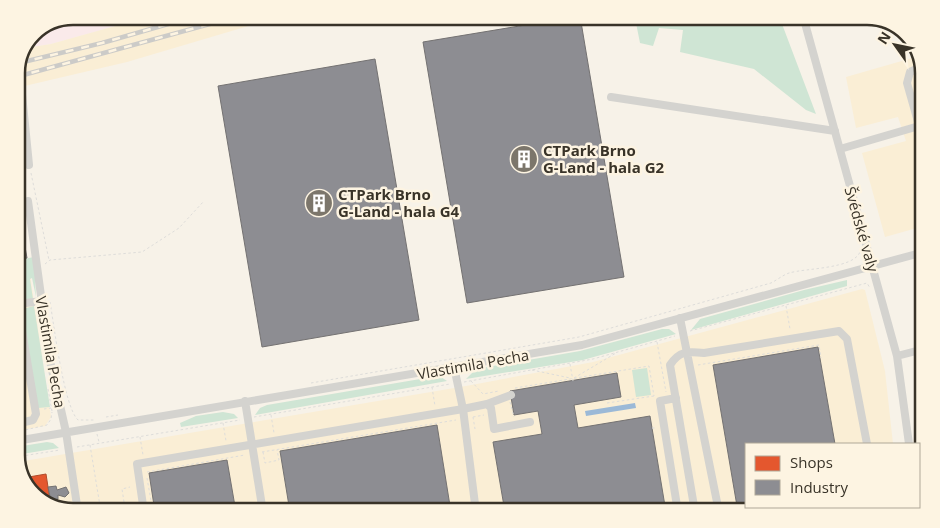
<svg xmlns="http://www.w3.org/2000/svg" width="940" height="528" font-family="'Open Sans',sans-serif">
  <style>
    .commercial { fill: #faeaea }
    .built { fill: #faeed5 }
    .green { fill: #cfe5d4 }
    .water { fill: #9bb9d7 }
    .shops { fill: #e4572e; stroke: #b14c2c }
    .industry { fill: #8d8d92; stroke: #747272 }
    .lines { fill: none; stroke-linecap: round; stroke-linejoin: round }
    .path { stroke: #deddda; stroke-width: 1; stroke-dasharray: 2.5 2.5; stroke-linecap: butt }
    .minor { stroke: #d4d3cf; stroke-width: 8 }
    .rail-casing { stroke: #cccbc8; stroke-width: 4.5 }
    .rail { stroke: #fdf4e2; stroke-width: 2.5; stroke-dasharray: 8; stroke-linecap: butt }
    .labels { text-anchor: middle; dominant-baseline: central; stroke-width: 5; stroke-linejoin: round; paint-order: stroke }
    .poi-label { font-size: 15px; font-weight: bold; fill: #393328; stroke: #fdf4e2; text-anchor: start }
    .street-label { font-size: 15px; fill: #393328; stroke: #fdf4e2 }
    .rim { fill: none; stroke: #393328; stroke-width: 2.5 }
  </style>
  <rect width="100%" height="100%" fill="#f7f2e8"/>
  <path class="commercial" d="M73,16H151L51,44L26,48L33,33Z"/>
  <path class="built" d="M151,16H282L127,62L16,88V69L26,48L51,44Z
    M919,56L924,69V226L885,237L862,153L906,141L898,117L856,128L846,77Z
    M16,221L25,275L30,274L51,417L45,426L16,431Z
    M862,289L865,290L885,371L893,444H746V507H886L867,512H73L45,504L26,486L18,462L466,386L593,362Z"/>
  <path class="green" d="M646,16H779L816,114L806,110L754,69L680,52L683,30L659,28L653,46L640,43L635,18Z
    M16,249L18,260L34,257L36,297L32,278L30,279L33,299L24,300L19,296L16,278Z
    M847,280V286L691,330L700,319L804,290Z
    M34,306L50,407L38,408L22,309Z
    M662,329H669L676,334L583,360L466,379L476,369L580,351Z
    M647,368L651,395L636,397L632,370Z
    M432,377H441L447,381L255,415L260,408L267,405Z
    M223,412L234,414L238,418L181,427L180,423L196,416Z
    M47,442L53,443L59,448L16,455V447Z"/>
  <path class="water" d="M635,403L636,408L586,416L585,411Z"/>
  <path class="shops" d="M46,474L48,487L51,506L45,504L26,486L23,478Z"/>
  <path class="industry" d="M580,16L624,277L467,303L423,42Z
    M375,59L419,320L262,347L218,86Z
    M17,202L27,258L18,260L16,249Z
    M818,347L835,444H746V507H845L846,512H738L713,365Z
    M16,368L24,411L16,412Z
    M617,373L621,397L574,405L578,428L650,416L666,512H505L493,442L542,434L538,411L514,415L510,391Z
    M437,425L451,512H290L280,451Z
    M227,460L236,512H155L149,473Z
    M56,486L57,490L66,487L69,493L65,497L58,495V499L51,501L48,487Z"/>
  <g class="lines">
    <path class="path" d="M31,173L49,260
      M45,264L50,260L142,252L179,228L204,201
      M50,302C54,325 64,407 78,420H94
      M786,306L790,329
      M690,331L867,283L870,288
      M657,342L666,392
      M570,364L573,381
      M698,365L819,345L821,358
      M532,370L570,378
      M574,378L616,353
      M471,381L483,394L499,391
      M464,382L593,359L675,336
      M311,383L579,337L771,283C777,280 783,275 789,273C806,268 853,269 860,252
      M432,387L435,406
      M515,388L649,366L654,396
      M48,389L52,411
      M510,402L514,417
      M607,403L654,396
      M44,409L51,408
      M271,415L274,433
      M106,417L118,415
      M254,417L450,384
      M473,417L484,415
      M473,417L475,429
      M223,423L226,441
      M652,428H657
      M16,432L47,425L51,419L52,412
      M97,434L99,442
      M140,437L143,455
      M90,445L101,512
      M77,447L240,420
      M262,452L456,420
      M263,452L265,463L279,460L277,450
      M16,457L60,450
      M147,472L245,455
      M147,478L153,512
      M124,502L122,489L130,487"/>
    <path class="minor" d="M803,16L897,356L909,444
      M48,26L82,16
      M19,64L29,165
      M923,66L910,72L907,83L924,143
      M611,97L835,131
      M840,149L919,126
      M28,201L50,361L66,432L78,512
      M16,295L36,414L33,420L16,424
      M18,304L42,301
      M680,318L719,512
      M897,356L924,349
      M454,367L463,409L476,512
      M676,398L660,401L678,512
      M245,401L263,512
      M487,404L491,408L494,429L530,422
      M16,441L582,345L924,252
      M919,450H924
      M877,509V507
      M144,512L137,464L463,409L487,404L511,395
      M695,512L670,365C679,351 688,351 704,353L839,331L847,339L867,444"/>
    <g class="rail-casing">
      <path id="rail" d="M19,63L102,43L196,16
        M16,77L239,16"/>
    </g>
    <use href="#rail" class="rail"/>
  </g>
  <defs>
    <g id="building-disc" transform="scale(1.4375)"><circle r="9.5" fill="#7c766b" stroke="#fdf4e2"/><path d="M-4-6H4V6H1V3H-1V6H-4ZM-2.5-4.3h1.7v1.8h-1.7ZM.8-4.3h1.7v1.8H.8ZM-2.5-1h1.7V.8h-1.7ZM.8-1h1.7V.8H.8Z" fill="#fff"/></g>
  </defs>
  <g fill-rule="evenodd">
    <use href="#building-disc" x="524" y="159"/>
    <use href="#building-disc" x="319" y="203"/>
  </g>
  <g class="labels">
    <g class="poi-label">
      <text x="543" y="150">CTPark Brno<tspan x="543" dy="17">G-Land - hala G2</tspan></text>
      <text x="338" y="194">CTPark Brno<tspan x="338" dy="17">G-Land - hala G4</tspan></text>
    </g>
    <g class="street-label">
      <text transform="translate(862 229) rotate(74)">Švédské valy</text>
      <text transform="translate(51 352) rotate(80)">Vlastimila Pecha</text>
      <text transform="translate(473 364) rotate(-10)">Vlastimila Pecha</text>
    </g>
  </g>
  <path d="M0 0H940V528H0ZM73 25H867A48 48 0 0 1 915 73V455A48 48 0 0 1 867 503H73A48 48 0 0 1 25 455V73A48 48 0 0 1 73 25Z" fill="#fdf4e2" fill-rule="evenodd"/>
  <path class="rim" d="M73 25H867A48 48 0 0 1 915 73V455A48 48 0 0 1 867 503H73A48 48 0 0 1 25 455V73A48 48 0 0 1 73 25Z"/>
  <rect x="745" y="443" width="175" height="65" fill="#fdf4e2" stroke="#afa798"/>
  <rect x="755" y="456" width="25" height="15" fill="#e4572e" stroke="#afa798"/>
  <text x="790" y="468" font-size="15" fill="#393328">Shops</text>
  <rect x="755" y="480" width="25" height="15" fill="#8d8d92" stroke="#afa798"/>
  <text x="790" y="493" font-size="15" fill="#393328">Industry</text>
  <g transform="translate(895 45) rotate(303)" stroke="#fdf4e2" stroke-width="4" paint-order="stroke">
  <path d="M0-4L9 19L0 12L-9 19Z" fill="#393328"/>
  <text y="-8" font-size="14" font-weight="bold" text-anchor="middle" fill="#393328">N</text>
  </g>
</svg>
